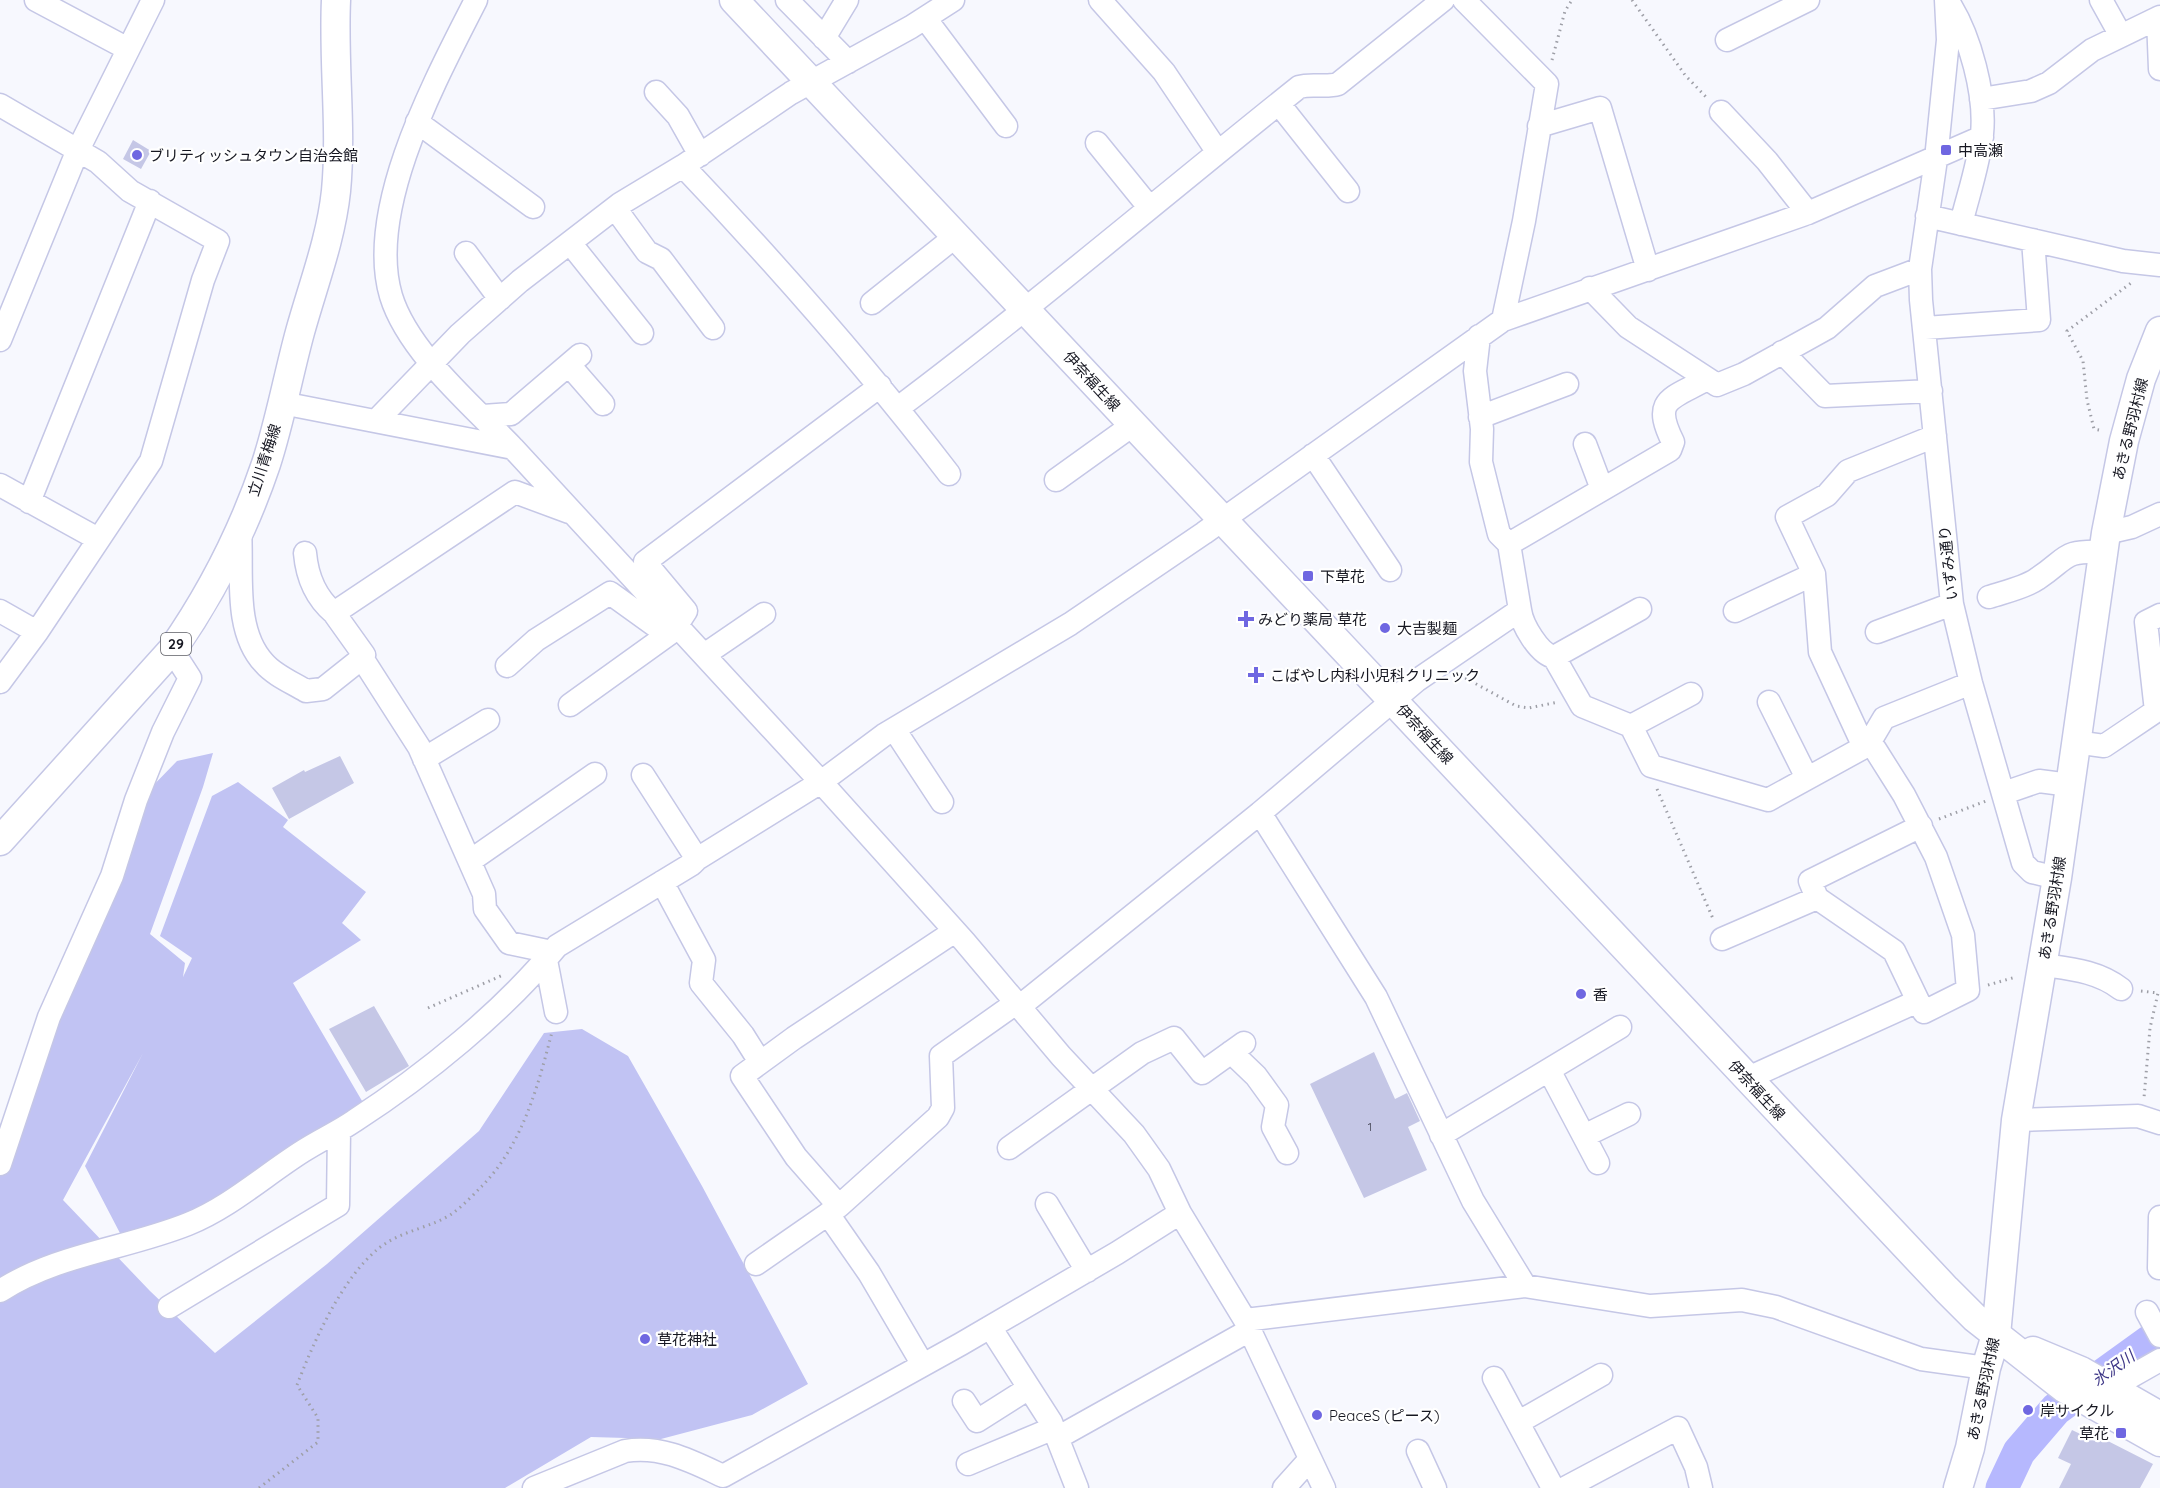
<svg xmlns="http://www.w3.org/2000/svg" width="2160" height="1488" font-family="Quicksand,'Noto Sans JP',sans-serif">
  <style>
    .green { fill: #c1c3f3 }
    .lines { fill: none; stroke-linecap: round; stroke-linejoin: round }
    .river { stroke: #b6b8fe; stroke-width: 33 }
    .building { fill: #c5c7e6 }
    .minor-casing { stroke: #c5c7e6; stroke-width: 25 }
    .major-casing { stroke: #c5c7e6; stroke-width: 31 }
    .path { stroke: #9e9fa7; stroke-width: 3; stroke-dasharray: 1.5 4.5; stroke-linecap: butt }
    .minor { stroke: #fff; stroke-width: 22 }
    .major { stroke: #fff; stroke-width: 28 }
    .poi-dot { fill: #6f67e1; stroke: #fff; stroke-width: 2 }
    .labels { text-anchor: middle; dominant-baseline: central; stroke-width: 4.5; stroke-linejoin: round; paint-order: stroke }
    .number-label { font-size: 12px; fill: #424352 }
    .shield { fill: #fff; stroke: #5c5d64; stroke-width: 1.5 }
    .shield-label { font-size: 14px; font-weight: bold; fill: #161721 }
    .poi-label { font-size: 15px; fill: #161721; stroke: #fff; text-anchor: start }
    .street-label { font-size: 15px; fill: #161721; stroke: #fff }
    .water-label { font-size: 16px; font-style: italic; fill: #3e3787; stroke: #fff }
  </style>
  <rect width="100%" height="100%" fill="#f7f8fe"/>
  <path class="green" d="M213,753L203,787L150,934L185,963L183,977L192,958L160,936L212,796L238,782L288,820L283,827L366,892L342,923L361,940L293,983L365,1106L209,1207L122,1237L85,1166L143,1053L63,1200L150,1291L215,1353L327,1264L479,1131L544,1033L582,1029L628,1056L702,1186L808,1384L752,1415L661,1439L591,1437L505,1488H0V1125L46,1036L142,797L177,761Z"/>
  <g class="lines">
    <path class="river" d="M2002,1488L2019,1452L2056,1409L2160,1334"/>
  </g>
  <path class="building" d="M133,140L151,151L141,169L123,159Z
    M340,756L354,783L289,819L272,788L304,770L305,772Z
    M374,1006L409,1066L366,1092L329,1029Z
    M1374,1052L1395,1099L1407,1093L1420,1121L1408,1127L1427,1170L1364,1198L1310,1084Z
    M2072,1430L2097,1442L2100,1437L2153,1464L2140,1488H2059L2071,1464L2058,1458Z"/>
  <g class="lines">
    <g class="minor-casing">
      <path id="minor" d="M36,0L128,49
        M476,0C437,77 365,208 391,296C408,352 473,406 513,448
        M787,0L848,62
        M1100,0L1164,72L1217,151
        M1464,0L1547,84L1524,221L1503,320
        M1946,0L1948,40L1936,159L1920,269L1921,300L1952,604L1971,683L2023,863L2032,872L2057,878
        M2101,0L2121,36
        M1949,3C1970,36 1986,95 1982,134C1979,164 1968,195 1961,224
        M925,18L1006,126
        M2158,18L2160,69
        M824,38L847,0
        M1727,40L1808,0
        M656,92L678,116L700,155
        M1981,99L2031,91L2049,83L2092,50L2160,17
        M1279,104L1348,191
        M0,105L98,162L130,191L218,241L203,280L151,461L37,632L0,682
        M1721,112L1767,161L1808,213
        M417,122L533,207
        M1539,126L1600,108L1648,270
        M1097,143L1149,207
        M683,166C777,265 866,366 949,474
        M615,208L647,252L661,259L713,328
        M1927,216L2123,261L2160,265
        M571,244L642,333
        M466,253L500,299
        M1590,288L1628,327L1717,385L1744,374L1827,328L1875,286L1920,269
        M872,303L956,236
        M1925,328L2039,320L2033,240
        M0,340L77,152L153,0
        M1782,352L1825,396L1931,391
        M569,365L603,404
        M282,403L513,448L821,782L964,941L1061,1056L1134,1134L1159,1169L1180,1213L1245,1320L1324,1488
        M898,408C1035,305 1165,194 1299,87C1312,83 1325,88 1338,84L1443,0
        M483,416L511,414L580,355
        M1480,417L1567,384
        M376,421L460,334L520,281L620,204L683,166L791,93L911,27L953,0
        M1585,444L1602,489
        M1313,455L1390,570
        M1056,480L1134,424
        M0,485L98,539
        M29,502L150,201
        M240,530C243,572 233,630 264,663C274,675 293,683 306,691L323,689L362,658L419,747L484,894L485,909L509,943L552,952
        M2106,533L2132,527L2160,514
        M1509,544L1670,450L1673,442C1651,398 1672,399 1707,379
        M305,553C307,576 315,597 334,613
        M1989,597C2004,592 2024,588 2037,579C2069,558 2061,550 2104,552
        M1520,610C1522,625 1539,654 1554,657L1582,706L1631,726L1651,766L1768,800L1868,745L1884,718L1971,683
        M0,611L37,632
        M1735,611L1814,574
        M1877,632L1952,604
        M704,655L764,614
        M1554,657L1640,609
        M362,658L364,655L334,613L515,492L569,512
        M507,666L536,640L610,593L660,629L677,625
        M1769,702L1807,778
        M570,705L673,631L686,611L645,562L880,386
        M1631,726L1691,694
        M894,729L942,802
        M2075,742L2104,746L2156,711L2146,622L2160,615
        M1868,745L1875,749L1904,795L1936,857L1963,935L1968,990L1924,1012L1918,1001
        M1864,747L1820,652L1814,574L1787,517L1827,495L1848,471L1935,436
        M424,759L488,720
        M643,775L697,859
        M2004,793L2039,781L2070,785
        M1260,813L1376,997L1473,1201L1525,1286
        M470,861L595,774
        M662,882L704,960L701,983L743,1035L760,1062
        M1722,939L1817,898
        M546,960L556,1012
        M2043,965C2071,969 2098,971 2121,989
        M1019,1007L1260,813L1416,681L1520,610L1509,544L1499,534L1481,462L1482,429L1475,371L1479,336
        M1231,1052L1256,1076L1277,1105L1273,1127L1287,1153
        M1550,1072L1598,1163
        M1746,1079L1918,1001L1894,951L1817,898L1810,881L1921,826
        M2016,1120L2138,1116L2160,1123
        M1441,1135L1620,1027
        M1584,1136L1629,1114
        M1009,1148L1142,1053L1174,1038L1202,1073L1244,1043
        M0,1164L49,1017L112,876L136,800L163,732L190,678L172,650
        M1047,1204L1087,1271
        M839,1206L938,1117L943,1108L941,1056L1016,1003
        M756,1264L828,1214
        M2159,1268L2160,1217
        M0,1291C57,1254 126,1249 188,1224C230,1207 265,1175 303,1151C320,1140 338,1132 354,1121C425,1075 503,1012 557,946L692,864L697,859L821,782L884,735L1070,624L1204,533L1503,320L1808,213L1982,137
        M169,1307L338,1205L339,1131
        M2147,1312L2160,1336
        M1245,1320L1525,1286L1650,1306L1742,1300L1776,1307L1921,1359L1986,1368
        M990,1327L1051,1422L1077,1488
        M923,1365L869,1273L828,1214L839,1206L796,1157L742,1076L794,1038L955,931
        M1494,1378L1553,1488
        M2100,1394L2160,1360
        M964,1401L977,1421L1029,1388
        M1519,1422L1601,1375
        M1057,1438L1250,1330
        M1418,1451L1435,1488
        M968,1464L1054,1428
        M534,1488L625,1451C661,1445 691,1461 723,1476L961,1344L1117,1253L1180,1213
        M1284,1488L1310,1459
        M1565,1488L1678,1428L1696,1467L1701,1488"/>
    </g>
    <g class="major-casing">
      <path id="major" d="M734,0L1946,1289L1975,1318L2064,1388L2160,1442
        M0,841L172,650C211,594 244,529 266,464C280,421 288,376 300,332C313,285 331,239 336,191C342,128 333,64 336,0
        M2033,1351L2081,1371L2160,1416
        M1958,1488L1970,1448L1986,1368L1996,1335L2016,1120L2057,878L2106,533L2124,441L2141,379L2160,331"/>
    </g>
    <path class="path" d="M1632,0L1685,75L1707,98
      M1552,60L1565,11L1572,0
      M2099,430L2094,429L2087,400L2083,361L2067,331L2131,283
      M1460,675L1516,706L1529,708L1558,702
      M1657,789L1714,921
      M1939,819L1986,801
      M1988,985L2016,977
      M2141,991L2158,993L2150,1028L2144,1098
      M428,1008L503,975
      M259,1488L318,1442V1418L297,1385C314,1341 342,1278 379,1248C402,1230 434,1227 453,1213C464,1205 474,1194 483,1185C523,1143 538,1086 552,1032"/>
    <use href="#minor" class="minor"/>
    <use href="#major" class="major"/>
  </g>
  <g class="poi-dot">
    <rect x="1940" y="144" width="12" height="12" rx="3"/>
    <circle cx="137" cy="155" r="6"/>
    <rect x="1302" y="570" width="12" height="12" rx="3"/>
    <path d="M1243 610h6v6h6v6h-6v6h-6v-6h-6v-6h6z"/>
    <circle cx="1385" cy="628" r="6"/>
    <path d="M1253 666h6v6h6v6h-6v6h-6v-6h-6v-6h6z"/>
    <circle cx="1581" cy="994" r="6"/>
    <circle cx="645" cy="1339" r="6"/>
    <circle cx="2028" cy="1410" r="6"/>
    <circle cx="1317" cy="1415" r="6"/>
    <rect x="2115" y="1427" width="12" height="12" rx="3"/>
  </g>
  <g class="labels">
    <g class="number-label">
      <text x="1370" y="1126">1</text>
    </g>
    <rect class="shield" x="161" y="633" width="30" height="22" rx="4.5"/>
    <g class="shield-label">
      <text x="176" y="644">29</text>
    </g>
    <g class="poi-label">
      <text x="1958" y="150">中高瀬</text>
      <text x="149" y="155">ブリティッシュタウン自治会館</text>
      <text x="1320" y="576">下草花</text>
      <text x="1258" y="619">みどり薬局 草花</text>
      <text x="1397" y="628">大吉製麺</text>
      <text x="1270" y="675">こばやし内科小児科クリニック</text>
      <text x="1593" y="994">香</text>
      <text x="657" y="1339">草花神社</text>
      <text x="2040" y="1410">岸サイクル</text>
      <text x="1329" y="1415">PeaceS (ピース)</text>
      <text x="2109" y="1433" text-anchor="end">草花</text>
    </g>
    <g class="street-label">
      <text transform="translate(1092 381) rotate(47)">伊奈福生線</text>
      <text transform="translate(2130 429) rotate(-76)">あきる野羽村線</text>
      <text transform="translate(264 460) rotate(-72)">立川青梅線</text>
      <text transform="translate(1948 563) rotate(-96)">いずみ通り</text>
      <text transform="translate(1425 734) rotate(47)">伊奈福生線</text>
      <text transform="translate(2052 908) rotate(-81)">あきる野羽村線</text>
      <text transform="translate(1757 1090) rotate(47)">伊奈福生線</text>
      <text transform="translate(1983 1389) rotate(-78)">あきる野羽村線</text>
    </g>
    <g class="water-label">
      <text transform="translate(2113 1368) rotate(-36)">氷沢川</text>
    </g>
  </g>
</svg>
